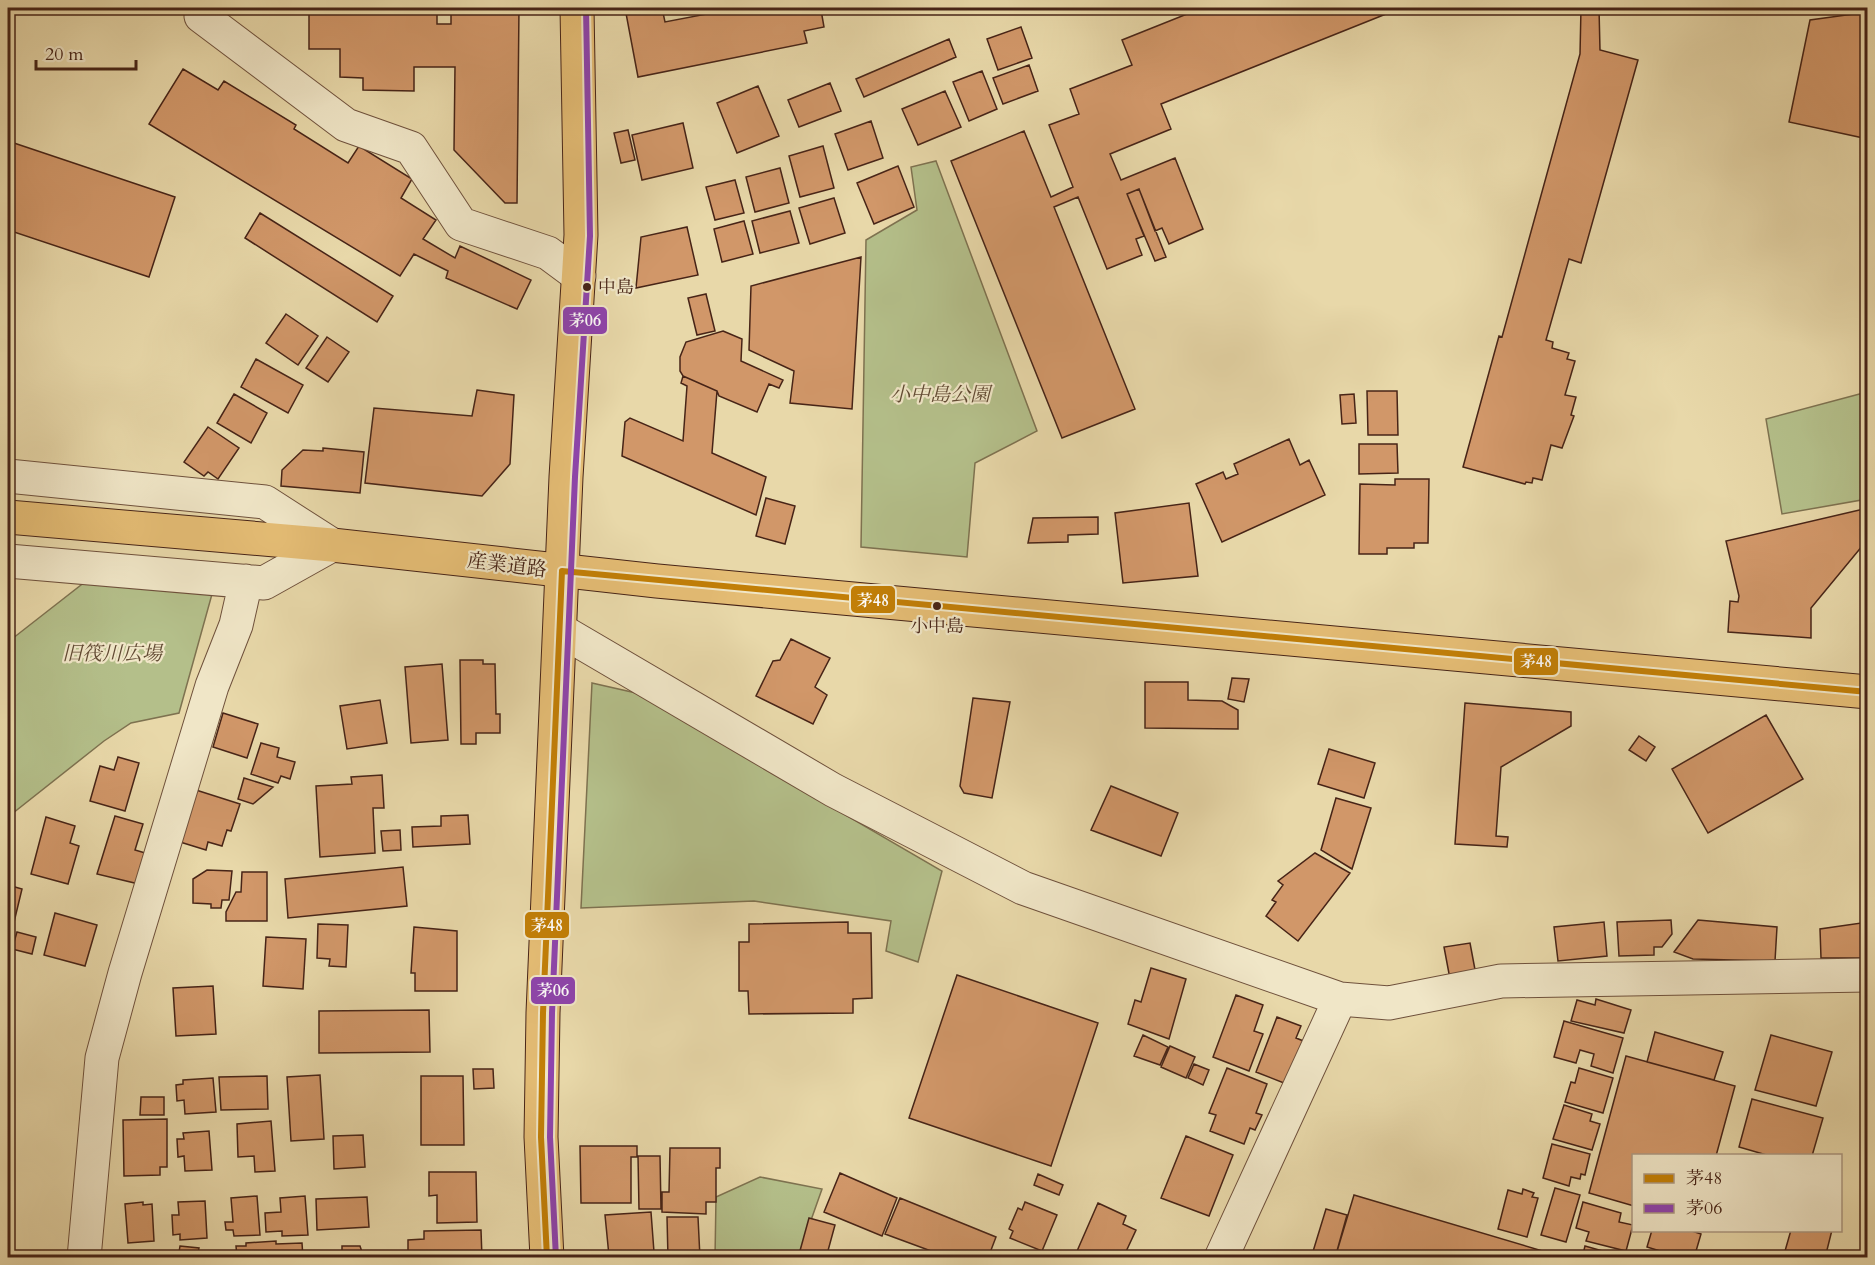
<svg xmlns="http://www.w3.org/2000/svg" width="1875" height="1265" font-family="Cardo,'Noto Serif JP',serif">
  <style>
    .green { fill: #b4bf8a; stroke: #7e7250; stroke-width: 1.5 }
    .building { fill: #d19769; stroke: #472417; stroke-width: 1.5 }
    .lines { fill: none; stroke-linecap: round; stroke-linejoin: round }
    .street-casing { stroke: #6f513c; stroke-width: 35 }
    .primary-casing { stroke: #472417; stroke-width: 35 }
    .highway-casing { stroke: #472417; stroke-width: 35 }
    .street { stroke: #f0e6c7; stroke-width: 33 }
    .primary { stroke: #e4bc74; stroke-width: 33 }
    .highway { stroke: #e4bc74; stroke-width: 33 }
    .bus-1-casing { stroke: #f0e6c7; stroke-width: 10 }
    .bus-2-casing { stroke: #f0e6c7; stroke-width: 10 }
    .bus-1 { stroke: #c27f07; stroke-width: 6 }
    .bus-2 { stroke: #8e44ad; stroke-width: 6 }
    .bus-dot { fill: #472417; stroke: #f0e6c7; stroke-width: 2 }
    .labels { text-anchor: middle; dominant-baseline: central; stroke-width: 4.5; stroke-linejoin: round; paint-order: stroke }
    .bus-label { font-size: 18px; fill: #472417; stroke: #f0e6c7; text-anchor: start }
    .park-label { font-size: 20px; font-style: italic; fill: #624b34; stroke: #f0e6c7 }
    .street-label { font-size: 20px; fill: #472417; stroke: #f0e6c7 }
    .line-badge { stroke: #f0e6c7; stroke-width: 2 }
    .badge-label { font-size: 16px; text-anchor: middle; font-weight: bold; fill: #fff }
  </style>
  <rect width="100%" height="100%" fill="#e8d8a9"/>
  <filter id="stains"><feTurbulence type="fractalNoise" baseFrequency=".00333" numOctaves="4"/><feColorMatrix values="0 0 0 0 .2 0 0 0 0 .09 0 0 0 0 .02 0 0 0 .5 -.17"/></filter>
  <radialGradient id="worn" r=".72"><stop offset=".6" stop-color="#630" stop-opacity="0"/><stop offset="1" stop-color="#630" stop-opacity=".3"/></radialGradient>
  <path class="green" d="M936,161L1037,431L975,463L967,557L861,547L866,240L917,210L911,167Z
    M1867,392V499L1782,514L1766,419Z
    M90,578L214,587L179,713L131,723L104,741L8,817V642Z
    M592,683L636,693L942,871L918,962L886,951L891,921L754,901L581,908Z
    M760,1177L822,1189L798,1257L715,1258L716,1197Z"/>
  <path class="building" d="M309,8H437V24H451V8H519L517,203H505L454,150L455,67H414V91L363,90V78L340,77V49H309Z
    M625,8H662L665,22L738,8H799L800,14L821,10L824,27L804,31L807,43L638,77Z
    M1202,8H1401L1161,104L1171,129L1110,154L1121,180L1175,158L1203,229L1169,244L1162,228L1155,231L1139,189L1127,194L1144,236L1136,239L1142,255L1107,269L1078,197L1054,207L1135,409L1062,438L951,161L1024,131L1051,197L1073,187L1049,125L1079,114L1070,89L1132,65L1122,40Z
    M1581,8H1599L1600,50L1638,60L1581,263L1569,259L1546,340L1553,342L1552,348L1569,353L1567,359L1575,361L1565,395L1576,397L1571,415L1574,416L1562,448L1551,445L1542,480L1533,478L1532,483L1526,482L1525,484L1463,467L1499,336L1502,337L1580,54Z
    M1868,12V139L1789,122L1810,20Z
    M1021,27L1032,58L998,70L987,39Z
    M949,39L956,57L864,97L856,79Z
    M1029,65L1038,91L1003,104L993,78Z
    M183,69L218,90L224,81L296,125L294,129L348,163L359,146L412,179L401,198L436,220L423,239L455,258L460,246L531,280L517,309L446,278L448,271L414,254L400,276L149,124Z
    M982,71L997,109L969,121L953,82Z
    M830,83L841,111L799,127L788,100Z
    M758,86L779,136L737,153L717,103Z
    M945,91L961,127L918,145L902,109Z
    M871,121L883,158L848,170L835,134Z
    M683,123L693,168L642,180L632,135Z
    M628,130L635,160L621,163L614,133Z
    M8,141L175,197L149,277L8,230Z
    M823,146L834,188L800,197L789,156Z
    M898,166L914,207L874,224L857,183Z
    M780,168L789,203L755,212L746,177Z
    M735,180L744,213L715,220L706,187Z
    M1139,189L1166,257L1155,261L1127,194Z
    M834,198L845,233L810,244L799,208Z
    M790,211L799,243L760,253L752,221Z
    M260,213L393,296L377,322L245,238Z
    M744,221L753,254L722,262L714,229Z
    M687,227L698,275L636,288L641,237Z
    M861,257L852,409L790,403L794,371L749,350L751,286Z
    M706,294L715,331L697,335L688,298Z
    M286,314L318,336L298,365L266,343Z
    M723,331L742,339L741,361L783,380L779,388L769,384L757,412L719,396L717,391L683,376L680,371V357L686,342Z
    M327,337L349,352L328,382L306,368Z
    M256,359L303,385L288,413L241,387Z
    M683,376L717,391L712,453L766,477L756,515L622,456L625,422L630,418L683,441L687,386L681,383Z
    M8,388L13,389L8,421Z
    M477,390L514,395L510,464L482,496L365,483L374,408L472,416Z
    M1367,391H1397L1398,435H1368Z
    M234,394L267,413L251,443L217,423Z
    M1354,394L1356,423L1342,424L1340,395Z
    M208,427L239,448L218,479L208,472L204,476L184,462Z
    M1289,439L1300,465L1309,460L1325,495L1222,542L1196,484L1223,472L1226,479L1238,474L1234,464Z
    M1359,444H1397L1398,473L1359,474Z
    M323,448L364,452L360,493L281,486L282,470L303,450L323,451Z
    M1395,479H1429L1428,543H1414V548H1387V554H1359L1360,484L1395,485Z
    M766,498L795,506L785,544L756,536Z
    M1189,503L1198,576L1123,583L1115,513Z
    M1868,508V539L1811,608V638L1728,632L1730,601L1738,602L1739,596L1726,541Z
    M1098,517V534L1068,535V542L1028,543L1033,518Z
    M791,639L830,658L815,687L827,695L813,724L756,696L773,661L780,660Z
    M460,660H483V664H495L496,714H500V733H476V744H461Z
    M442,664L448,740L411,743L405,667Z
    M1232,678L1249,679L1244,702L1228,699Z
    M1145,682H1188V700L1222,701L1238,710V729L1145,728Z
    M973,698L1010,702L992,798L964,793L960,786Z
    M380,700L387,743L347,749L340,706Z
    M1465,703L1571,712V726L1501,767L1496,836L1508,837L1507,847L1455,844Z
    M223,713L258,724L247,758L213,747Z
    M1766,715L1803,779L1708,833L1672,769Z
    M1639,736L1655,747L1646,761L1629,750Z
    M261,743L279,748L277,757L295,762L290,779L281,776L278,783L251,774Z
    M1329,749L1375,763L1364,798L1318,784Z
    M118,757L139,763L125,811L90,801L100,766L114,770Z
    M382,775L384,808H373L375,853L320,857L316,786L352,784L351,777Z
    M244,778L273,787L253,804L238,799Z
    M1111,786L1178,813L1161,856L1091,830Z
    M196,790L240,804L231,831L227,830L222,846L208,842L206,850L180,842Z
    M1336,798L1371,808L1352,869L1321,850Z
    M468,815L470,844L413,847L412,827L441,826V816Z
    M115,816L143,824L135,850L152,855L143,885L97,874Z
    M46,817L75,826L70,843L79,846L68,884L31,874Z
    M400,830L401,850L383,851L381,831Z
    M1315,853L1350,873L1298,941L1266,916L1276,902L1272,900L1283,885L1278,881Z
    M403,867L407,906L288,918L285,879Z
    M207,870L232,871L229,900H222L221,908H211V904L193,903V879Z
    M242,872H267V921H226V912L236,892H241Z
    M8,885L22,889L8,947Z
    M55,913L97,925L85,966L44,955Z
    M1671,920L1672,934L1662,947H1654V955L1619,956L1617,922Z
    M1698,920L1777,927L1775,961L1693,959L1674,952Z
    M848,922V933H871L872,998L853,999V1013L749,1014L748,991H739V942H749V924Z
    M1604,922L1607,956L1558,961L1554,927Z
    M1868,922V958H1821L1820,929Z
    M318,924L348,925L346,967L329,966L330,959L317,958Z
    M414,927L457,931V991H415V973H411Z
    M17,932L36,937L32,954L12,949Z
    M266,937L306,939L303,989L263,986Z
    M1470,943L1476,975L1450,979L1444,947Z
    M1151,968L1186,979L1169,1039L1128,1024L1135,1000L1141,1002Z
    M957,975L1098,1023L1051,1166L909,1118Z
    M213,986L216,1034L176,1036L173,988Z
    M1236,995L1263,1005L1254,1031L1263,1034L1249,1071L1213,1057Z
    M1596,999L1631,1010L1624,1033L1571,1021L1577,1000L1595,1005Z
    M429,1010L430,1052L319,1053V1011Z
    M1277,1017L1301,1026L1296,1038L1306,1042L1289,1085L1256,1072Z
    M1564,1021L1623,1038L1613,1073L1591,1066L1594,1054L1580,1050L1576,1063L1554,1057Z
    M1655,1032L1723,1052L1714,1080L1647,1062Z
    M1143,1035L1168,1047L1160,1065L1134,1056Z
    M1771,1035L1832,1052L1816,1106L1755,1090Z
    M1170,1046L1195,1057L1186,1078L1161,1067Z
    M1626,1056L1735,1086L1716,1156H1634V1206L1589,1193Z
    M1194,1064L1209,1070L1203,1085L1188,1078Z
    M1227,1068L1267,1084L1256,1113L1262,1115L1255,1130L1250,1128L1244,1144L1210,1131L1216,1115L1209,1113Z
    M1579,1068L1613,1078L1603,1113L1565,1102L1571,1082L1575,1083Z
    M473,1069H493L494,1088L474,1089Z
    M320,1075L324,1139L291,1141L287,1077Z
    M267,1076L268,1109L221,1110L219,1077Z
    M421,1076H463L464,1145H421Z
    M213,1078L216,1112L185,1114L184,1100L177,1101L176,1085L183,1084V1080Z
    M141,1097H164V1115H140Z
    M1752,1099L1823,1118L1812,1156H1770L1739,1147Z
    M1564,1105L1592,1114L1590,1121L1600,1124L1592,1150L1553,1139Z
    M167,1119V1167H160V1175L124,1176L123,1120Z
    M271,1121L275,1171L255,1172L254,1156L238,1157L237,1124Z
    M209,1131L212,1170L185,1171L184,1156L178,1157L177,1139H184L183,1133Z
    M363,1135L365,1167L334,1169L333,1136Z
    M1186,1136L1233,1155L1209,1216L1161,1198Z
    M1552,1144L1590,1154L1585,1175L1581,1174L1580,1179L1571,1177L1569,1186L1543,1178Z
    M580,1146H637V1157H631V1203H581Z
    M670,1148H720V1168H716V1202H706V1214L662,1212V1192H669Z
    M638,1156H660L661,1209H639Z
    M429,1172H476L477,1222L437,1223V1195L429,1196Z
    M840,1173L897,1198L882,1236L824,1212Z
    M1038,1174L1063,1185L1059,1195L1034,1185Z
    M1555,1188L1580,1195L1566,1242L1541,1235Z
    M1523,1189L1534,1193L1532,1197L1538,1198L1527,1237L1498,1229L1508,1190L1522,1194Z
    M1354,1195L1556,1255L1555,1258H1335Z
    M257,1196L260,1235L234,1236L233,1230H226L225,1222H233L231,1198Z
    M305,1196L308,1235L282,1236V1231L266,1232L265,1213L281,1212L280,1198Z
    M367,1197L369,1227L317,1230L316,1199Z
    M900,1198L996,1237L988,1258H950L885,1234Z
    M205,1201L207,1238L180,1240V1234L173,1235L172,1215H179L178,1202Z
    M143,1202V1205L152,1204L154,1241L128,1243L125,1204Z
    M1025,1202L1057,1215L1042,1251L1010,1238L1013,1231L1009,1229L1018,1208L1022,1210Z
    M1583,1202L1621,1213L1619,1222L1633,1225L1626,1251L1586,1241L1589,1232L1576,1228Z
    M1098,1203L1126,1216L1123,1224L1136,1230L1123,1258H1074Z
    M1326,1209L1347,1215L1335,1258H1311Z
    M651,1212L654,1252L609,1256L605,1215Z
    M667,1217H698L700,1258H668Z
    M809,1218L835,1225L826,1258H798Z
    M481,1230L482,1258H408V1240L424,1239V1231Z
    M1652,1230H1689L1701,1234L1694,1258H1669L1670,1254L1647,1247Z
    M1791,1230H1832L1825,1258H1783Z
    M276,1241V1244L302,1243L303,1258H237L236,1246H246V1243Z
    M180,1246L199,1248L197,1258H178Z
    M342,1246H360L364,1258H342Z
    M1585,1246L1624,1257V1258H1582Z
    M125,1253L153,1255V1258H124Z
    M656,1253V1258H634V1255Z"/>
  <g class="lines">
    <g class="street-casing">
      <path id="street" d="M201,16L346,125L411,148L461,224L548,253L579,276
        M8,476L265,502L332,545L264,583L8,561
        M560,630L833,790L1023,888L1340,999L1389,1003L1501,981L1868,975
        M84,1258L102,1058L125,973L212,686L236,625L246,581
        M1221,1258L1340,999"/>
    </g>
    <g class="primary-casing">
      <path id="primary" d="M8,517L332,545L657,581L1868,692"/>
    </g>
    <g class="highway-casing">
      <path id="highway" d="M547,1258L541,1137L543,1013L566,477L581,235L577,8"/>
    </g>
    <use href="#street" class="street"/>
    <use href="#primary" class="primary"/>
    <use href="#highway" class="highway"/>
    <g class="bus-1-casing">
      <path id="bus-1" d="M547,1258L541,1137L543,1013L562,571L1868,692"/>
    </g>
    <g class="bus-2-casing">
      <path id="bus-2" d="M556,1258L550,1137L552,1013L575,477L590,236L586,8"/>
    </g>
    <use href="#bus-1" class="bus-1"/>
    <use href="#bus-2" class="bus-2"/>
  </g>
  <g class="bus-dot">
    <circle cx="587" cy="287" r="5"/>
    <circle cx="937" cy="606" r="5"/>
  </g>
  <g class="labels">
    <g class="bus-label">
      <text x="598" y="287">中島</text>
      <text x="937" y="626" text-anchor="middle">小中島</text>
    </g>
    <g class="park-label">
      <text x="940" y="394">小中島公園</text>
      <text x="112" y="653">旧筏川広場</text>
    </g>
    <g class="street-label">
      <text transform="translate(507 565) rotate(7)">産業道路</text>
    </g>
  </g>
  <g class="line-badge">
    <rect x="562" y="306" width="46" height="29" rx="6" fill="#8e44ad"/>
    <rect x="850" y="585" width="46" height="29" rx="6" fill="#c27f07"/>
    <rect x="1513" y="647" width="46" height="29" rx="6" fill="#c27f07"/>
    <rect x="524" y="911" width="46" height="28" rx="6" fill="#c27f07"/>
    <rect x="530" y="976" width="46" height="29" rx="6" fill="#8e44ad"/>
  </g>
  <g class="badge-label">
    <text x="585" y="326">茅06</text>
    <text x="873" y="606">茅48</text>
    <text x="1536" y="667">茅48</text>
    <text x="547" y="931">茅48</text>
    <text x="553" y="996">茅06</text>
  </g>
  <rect width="1875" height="1265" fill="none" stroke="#e8d8a9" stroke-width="30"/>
  <rect x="9" y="9" width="1857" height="1247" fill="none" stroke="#472417" stroke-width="3"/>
  <rect x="15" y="15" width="1845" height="1235" fill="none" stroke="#472417" stroke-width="1.5"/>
  <rect x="1632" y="1154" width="210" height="78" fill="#f0e6c7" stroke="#ac9881" stroke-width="1.5"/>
  <rect x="1644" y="1174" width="30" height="9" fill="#c27f07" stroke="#ac9881" stroke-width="1.5"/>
  <text x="1686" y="1184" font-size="18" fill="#472417">茅48</text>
  <rect x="1644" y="1204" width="30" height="9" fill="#8e44ad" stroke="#ac9881" stroke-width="1.5"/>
  <text x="1686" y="1214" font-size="18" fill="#472417">茅06</text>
  <path d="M36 60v9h100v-9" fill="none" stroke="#472417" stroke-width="3"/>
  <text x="45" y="60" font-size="18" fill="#472417" stroke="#f0e6c7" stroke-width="4.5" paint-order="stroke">20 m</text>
  <rect width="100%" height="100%" filter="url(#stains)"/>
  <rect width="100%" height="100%" fill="url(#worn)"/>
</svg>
